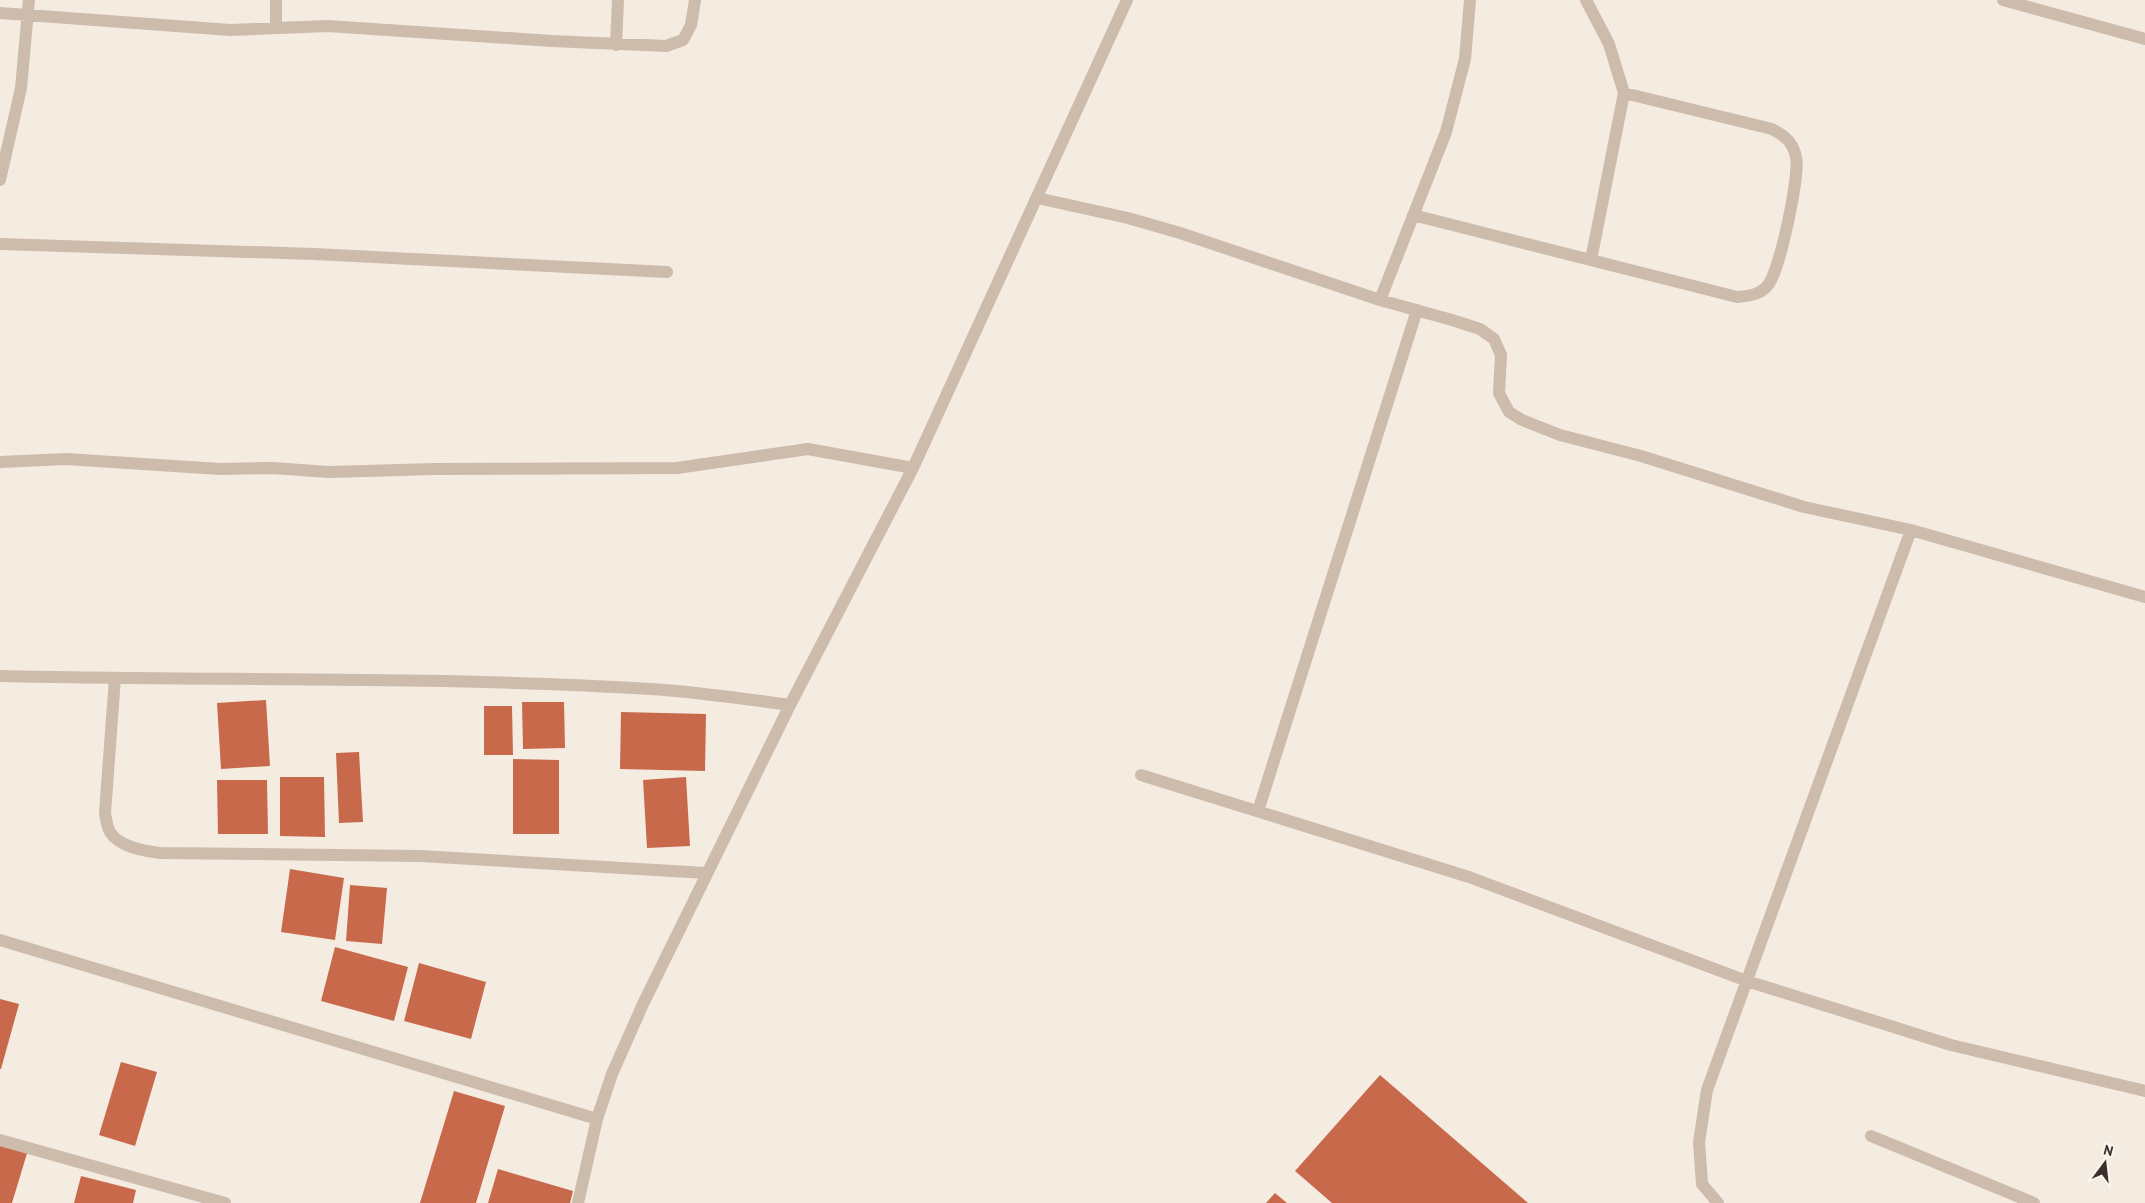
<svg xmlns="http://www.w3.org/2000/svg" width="2145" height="1203" font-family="'PT Sans',sans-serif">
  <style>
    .building { fill: #c8694b }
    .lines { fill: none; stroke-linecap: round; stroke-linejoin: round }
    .minor { stroke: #cdbbac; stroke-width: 12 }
    .tertiary { stroke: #cdbbac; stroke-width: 12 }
  </style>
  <rect width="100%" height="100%" fill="#f4ebe1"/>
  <path class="building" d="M266,700L270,766L221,769L217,703Z
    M522,702H564L565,748L523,749Z
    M484,706H512L513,755H484Z
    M621,712L706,714L705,771L620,769Z
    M359,752L363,822L339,823L336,753Z
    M513,759L559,760V834H513Z
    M280,777H324L325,837L280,836Z
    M686,777L690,846L647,848L643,780Z
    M217,780H267L268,834H218Z
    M290,869L344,878L335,940L281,932Z
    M350,885L387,888L382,944L346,941Z
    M335,947L408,967L394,1021L321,1001Z
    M419,963L486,982L471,1039L404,1021Z
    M0,999L19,1004L1,1069H0Z
    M121,1062L157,1072L135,1146L99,1135Z
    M1380,1075L1528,1203H1332L1295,1171Z
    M454,1091L505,1106L476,1203H420Z
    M0,1142L28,1150L12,1203H0Z
    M498,1169L573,1191L570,1203H488Z
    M81,1176L136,1190L133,1203H74Z
    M1275,1193L1287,1203H1266Z"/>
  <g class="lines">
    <path class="minor" d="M276,0V28
      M1586,0L1609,44L1624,93L1591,260
      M2003,0L2145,39
      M0,13L230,30L328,26L552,41L666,46L683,40L691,25L695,0
      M616,45L618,0
      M0,180L21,88L29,0
      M1037,198L1128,218L1180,233L1380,300L1452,320L1480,329L1494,339L1501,355L1499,393L1509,412L1522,420L1560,435L1641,456L1804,507L1911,530L2145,597
      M1413,215L1737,297C1749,296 1760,295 1768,285C1780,270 1800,175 1796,157C1793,142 1785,136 1772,129L1624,93
      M0,244L314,254L667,272
      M1380,300L1446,132L1465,59L1470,0
      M0,462L66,459L220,469L272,468L329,472L435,469L677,468L808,449L913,468
      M0,676C217,681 435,676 652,689C698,692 744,699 790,705
      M115,678L105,813C106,819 107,827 110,832C119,847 144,851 160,853L420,856L706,873
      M1141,775L1469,877L1747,981L1951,1045L2145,1091
      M1258,811L1417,310
      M0,940L597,1119
      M1871,1136L2034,1203
      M0,1140L225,1203
      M1718,1203L1702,1184L1699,1142L1707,1090L1911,530"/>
    <path class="tertiary" d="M578,1203L597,1119L612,1074L643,1004L790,705L913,468L1127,0"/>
  </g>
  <g transform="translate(2105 1163) rotate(15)" stroke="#fbf5ee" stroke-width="4" paint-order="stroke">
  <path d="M0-4L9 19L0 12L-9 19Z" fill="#3b302b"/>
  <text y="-8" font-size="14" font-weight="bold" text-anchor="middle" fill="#3b302b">N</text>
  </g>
</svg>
